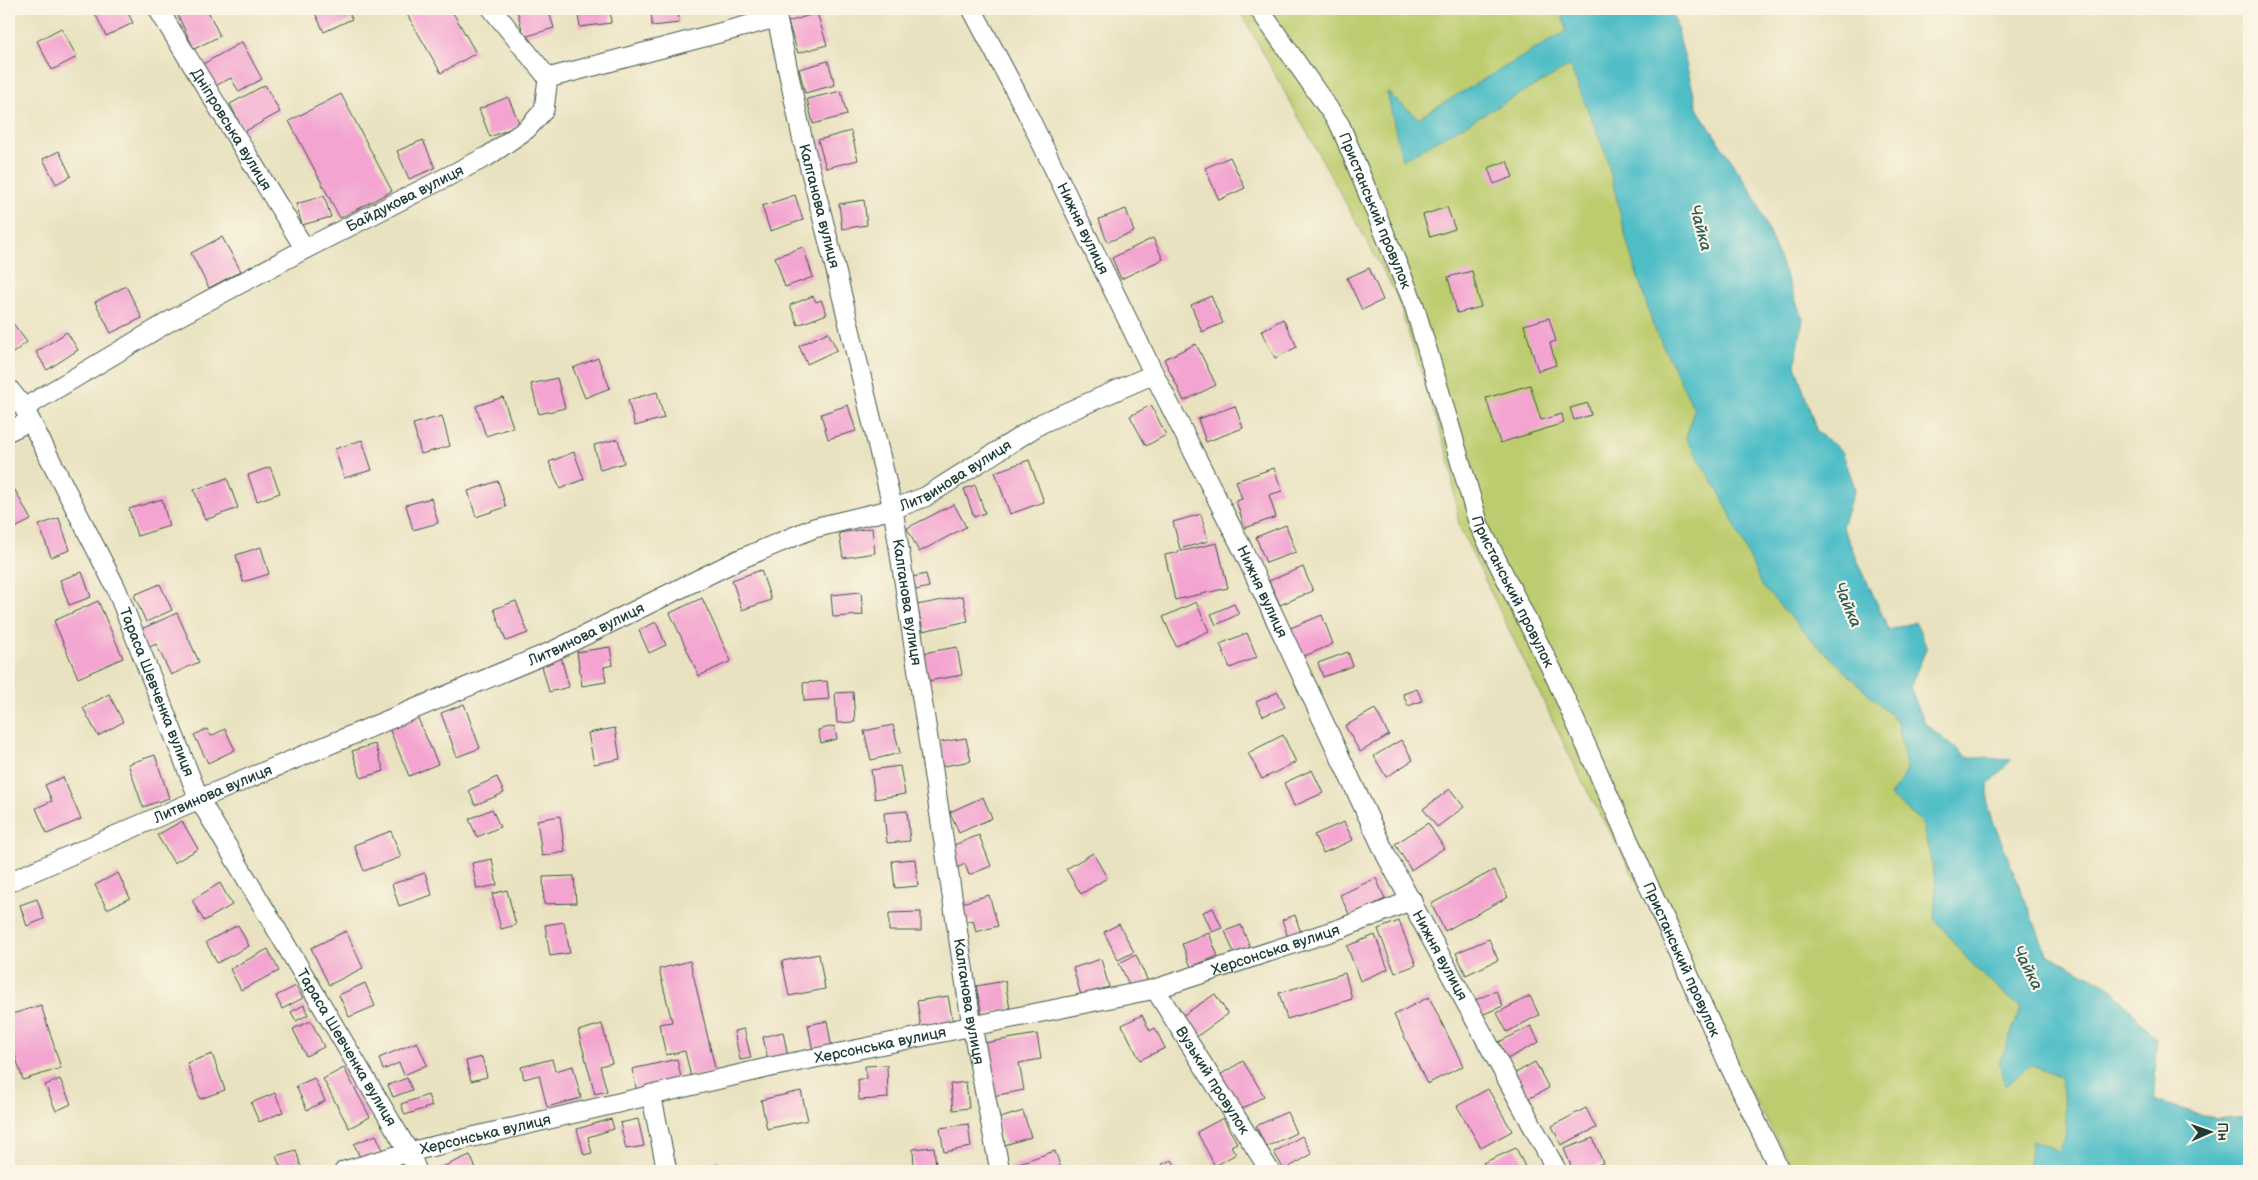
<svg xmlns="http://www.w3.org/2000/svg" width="2258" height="1180" font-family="'Balsamiq Sans',sans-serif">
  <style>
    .green { fill: #bdcc6e; stroke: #6e8451 }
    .water { fill: #50bec7; stroke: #387e7e }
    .building { fill: #f3a4d0 }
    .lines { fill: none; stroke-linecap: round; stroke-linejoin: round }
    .street-casing { stroke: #3d5649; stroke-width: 21 }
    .street { stroke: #fff; stroke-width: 19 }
    .labels { text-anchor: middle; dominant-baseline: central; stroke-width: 4.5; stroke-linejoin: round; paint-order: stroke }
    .street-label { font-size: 15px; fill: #1f3d34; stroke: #fcf5e5 }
    .water-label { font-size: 16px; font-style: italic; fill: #2b5d59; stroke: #fcf5e5 }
  </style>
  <rect width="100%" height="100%" fill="#fcf5e5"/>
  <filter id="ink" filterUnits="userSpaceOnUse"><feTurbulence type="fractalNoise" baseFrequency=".02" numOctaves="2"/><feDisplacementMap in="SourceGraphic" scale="10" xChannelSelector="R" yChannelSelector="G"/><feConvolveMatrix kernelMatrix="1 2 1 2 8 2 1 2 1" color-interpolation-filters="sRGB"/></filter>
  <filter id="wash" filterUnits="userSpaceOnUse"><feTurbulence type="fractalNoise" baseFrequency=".0096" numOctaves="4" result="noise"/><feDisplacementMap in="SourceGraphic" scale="20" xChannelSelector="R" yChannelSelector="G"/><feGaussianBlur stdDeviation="1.12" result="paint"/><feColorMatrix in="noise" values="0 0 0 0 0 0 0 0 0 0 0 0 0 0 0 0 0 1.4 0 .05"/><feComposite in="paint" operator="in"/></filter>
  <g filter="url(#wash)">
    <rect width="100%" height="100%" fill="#e9e2c0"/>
    <path class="green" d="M1239,9H1634L1801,629L1898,721L1907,771L1890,796L1922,822L1936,883L1935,917L2064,1043L2110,987L2156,1039L2154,1101L2217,1119L2249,1116V1171H1794L1582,781L1459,526L1450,462L1396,294Z"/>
    <path class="water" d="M1561,9H1672L1698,110L1754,195L1803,319L1795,365L1817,432L1842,451L1855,488L1842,526L1889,630L1915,622L1927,647L1910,687L1925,724L1967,757L2011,760L1988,785V809L2047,954L2110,987L2156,1039L2154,1101L2217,1119L2249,1116V1171H2028L2032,1140L2059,1151L2067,1132L2061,1078L2030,1065L2005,1086L1999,1064L2021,1008L1974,967L1934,918L1936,883L1922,822L1890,796L1907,771L1897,721L1801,629L1762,586L1723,499L1686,438L1694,409L1654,328L1628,246L1606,155L1570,66L1402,160L1387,92L1418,118L1566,31Z"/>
    <g id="blocks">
      <path class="building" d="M93,9H126L133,23L106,36Z
        M187,9H207L220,36L194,49L177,14Z
        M313,9H347L352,19L324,32Z
        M404,9H451L476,53L441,73Z
        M522,9H548L554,28L524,37L517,10Z
        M577,9H610L611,23L580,27Z
        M651,9H678L679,23L652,26Z
        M817,13L827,45L798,53L788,22Z
        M61,28L77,57L52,70L37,41Z
        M242,42L262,79L239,92L231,78L215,86L203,64Z
        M828,61L835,85L805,93L799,69Z
        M265,85L280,112L244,132L230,104Z
        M841,91L847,115L813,124L807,99Z
        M341,94L392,191L340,218L289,121Z
        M508,97L520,125L490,137L479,109Z
        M851,131L858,160L826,168L818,140Z
        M423,140L435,168L409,179L397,151Z
        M59,151L71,176L56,184L43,159Z
        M1230,157L1245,188L1219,200L1205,168Z
        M1507,161L1513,177L1494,184L1488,168Z
        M795,195L803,220L770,231L762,206Z
        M324,196L331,217L302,225L296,204Z
        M864,200L867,225L842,229L839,204Z
        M1447,207L1455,229L1430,237L1423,215Z
        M1126,209L1134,232L1107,242L1099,219Z
        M222,237L241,271L209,288L191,253Z
        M1153,238L1163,259L1121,279L1112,258Z
        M803,247L813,277L785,287L775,257Z
        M1369,268L1383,300L1362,310L1347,278Z
        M1472,271L1481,307L1457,313L1448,277Z
        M126,286L142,318L111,333L95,302Z
        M813,296L816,302L821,300L827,314L798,325L790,305Z
        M1211,296L1223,323L1202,332L1191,305Z
        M9,318L27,342L9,356Z
        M1549,318L1556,341L1550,343L1556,365L1538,371L1524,325Z
        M1283,319L1297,347L1275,358L1261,331Z
        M67,332L78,350L47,370L36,352Z
        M828,332L837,350L807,364L799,346Z
        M1196,344L1216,385L1184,401L1164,359Z
        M598,358L610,388L585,398L573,368Z
        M557,378L565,408L539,414L531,384Z
        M1530,385L1541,420L1562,414L1564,423L1500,443L1486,398Z
        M657,392L664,418L635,426L628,400Z
        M503,397L513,427L486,436L476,406Z
        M1588,403L1591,415L1574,420L1570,408Z
        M848,405L856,431L828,439L821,414Z
        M1151,405L1166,435L1146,446L1130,416Z
        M1235,406L1243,428L1206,442L1198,419Z
        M442,416L450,446L421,454L413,424Z
        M618,439L624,463L600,470L594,445Z
        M362,440L372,470L344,478L335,449Z
        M574,452L584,479L560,489L549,462Z
        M1029,460L1044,502L1010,514L995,472Z
        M270,467L280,493L257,501L248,475Z
        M1274,468L1282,491L1269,495L1276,517L1245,528L1236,501L1242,499L1236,481Z
        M227,478L238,508L205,520L194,490Z
        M498,481L506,507L476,517L468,491Z
        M975,485L985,513L974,517L964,489Z
        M15,490L31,520L9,531V494Z
        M431,498L438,523L413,530L406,505Z
        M162,499L169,526L137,536L129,509Z
        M954,504L966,527L919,552L907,528Z
        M1201,514L1208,541L1180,549L1173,522Z
        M59,518L70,550L51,557L39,525Z
        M1286,525L1296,552L1266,563L1256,537Z
        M872,528L875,553L843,558L839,533Z
        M1217,543L1228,588L1175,600L1165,555Z
        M261,547L269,574L243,582L236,555Z
        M1303,567L1313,591L1280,605L1269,581Z
        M761,570L771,600L742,610L732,580Z
        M82,572L91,597L69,605L60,580Z
        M926,574L929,587L912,591L908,578Z
        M160,584L172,610L146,622L134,595Z
        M861,592L863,615L833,617L831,595Z
        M963,596L968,621L923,631L917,605Z
        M702,598L731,661L699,676L670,613Z
        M98,601L123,658L78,678L54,621Z
        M516,601L528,633L506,641L494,609Z
        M1196,602L1209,631L1176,646L1163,617Z
        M1234,604L1239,614L1216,625L1211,614Z
        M177,613L199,662L171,675L156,644L145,649L137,631Z
        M1322,615L1333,644L1300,658L1288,629Z
        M656,622L666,645L649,653L639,630Z
        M1247,633L1257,657L1230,668L1220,644Z
        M610,647L613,665L604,667L606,682L582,686L577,652Z
        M957,647L962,675L928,681L923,653Z
        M1348,652L1353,666L1323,677L1318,663Z
        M561,657L569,687L549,692L541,662Z
        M827,681L829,699L804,701L803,683Z
        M1417,689L1422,701L1408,706L1403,694Z
        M853,692L855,722L837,723L835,693Z
        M1278,692L1285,707L1263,716L1256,702Z
        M109,694L123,722L98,736L83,708Z
        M464,704L480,748L457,757L441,713Z
        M1375,709L1389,735L1360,752L1345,726Z
        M416,714L438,764L409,776L388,726Z
        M893,725L900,753L871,760L864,731Z
        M834,726L837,739L821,743L818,730Z
        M615,728L620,759L594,764L588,733Z
        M207,729L211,736L225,729L235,750L208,763L194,735Z
        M1283,735L1296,762L1262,779L1248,753Z
        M966,738L971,761L939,767L935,743Z
        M1401,740L1413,760L1386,777L1374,756Z
        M375,744L384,771L361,778L352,751Z
        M155,755L169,798L143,807L128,764Z
        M900,766L905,794L875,799L871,770Z
        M1312,770L1323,793L1294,806L1284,783Z
        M63,777L81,819L47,834L36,808L52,801L45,785Z
        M497,777L504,793L475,805L469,790Z
        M1450,789L1464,807L1437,827L1423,809Z
        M983,797L992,818L959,833L950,812Z
        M492,809L500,827L477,837L469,819Z
        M907,811L910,841L887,843L884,813Z
        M560,816L565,852L542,856L537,820Z
        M182,821L198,849L174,863L157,835Z
        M1344,822L1353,840L1323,853L1314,835Z
        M1428,823L1444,848L1411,870L1395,844Z
        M391,831L401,857L364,871L354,845Z
        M979,835L991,866L969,875L965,864L957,868L949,847Z
        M1093,853L1107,878L1081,894L1066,869Z
        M492,859L497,885L477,889L472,863Z
        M915,859L918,886L895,888L892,861Z
        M1494,870L1508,897L1445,931L1431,904Z
        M118,873L130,898L107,909L95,885Z
        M425,873L432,895L399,906L392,884Z
        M574,876L576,903L544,904L543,877Z
        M1376,878L1385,899L1350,916L1340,895Z
        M220,883L232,905L204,921L192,900Z
        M507,890L516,925L501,929L492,894Z
        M989,895L998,926L976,932L973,920L963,922L958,904Z
        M37,899L44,919L27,926L20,905Z
        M1213,908L1222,928L1212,932L1203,912Z
        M921,912V931H889V913Z
        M1295,915L1302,936L1289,940L1282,920Z
        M1399,921L1416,965L1395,973L1378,929Z
        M564,922L570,953L550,956L545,925Z
        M1119,924L1134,952L1118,960L1104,932Z
        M238,925L249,946L217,963L206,942Z
        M1241,925L1252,952L1236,958L1225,931Z
        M346,931L363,968L329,985L311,948Z
        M1209,933L1218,956L1191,967L1182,944Z
        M1375,935L1388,969L1360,981L1347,946Z
        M1489,939L1498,960L1466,975L1456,953Z
        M268,949L279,971L241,990L230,969Z
        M819,954L825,989L789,996L782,961Z
        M1136,955L1149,984L1132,991L1119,963Z
        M1101,959L1109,987L1081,995L1073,968Z
        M690,961L716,1072L691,1077L685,1051L666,1055L659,1024L672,1022L659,969Z
        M1345,973L1352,999L1287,1019L1279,993Z
        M1005,981L1010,1009L982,1015L976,986Z
        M365,983L375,1006L349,1017L339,995Z
        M296,986L303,998L282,1009L276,996Z
        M1496,991L1503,1006L1479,1016L1473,1001Z
        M1215,994L1228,1014L1196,1037L1182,1016Z
        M948,996L953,1023L921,1028L917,1001Z
        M1530,996L1539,1015L1507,1032L1497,1013Z
        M1429,997L1463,1066L1427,1084L1394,1015Z
        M41,1005L61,1068L23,1080L9,1036V1015Z
        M304,1005L308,1015L296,1021L291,1012Z
        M1142,1015L1150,1031L1155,1028L1165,1048L1140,1060L1122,1025Z
        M311,1021L324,1047L306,1056L293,1029Z
        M827,1021L832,1048L813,1051L808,1025Z
        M602,1024L612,1063L600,1066L607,1091L595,1094L578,1031Z
        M1531,1026L1539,1042L1507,1059L1499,1042Z
        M744,1029L751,1058L740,1060L734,1031Z
        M783,1032L788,1057L768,1061L763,1037Z
        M1037,1034L1041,1059L1019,1063L1024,1090L993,1096L984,1043Z
        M417,1042L427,1065L404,1075L399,1063L383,1070L379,1058Z
        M212,1054L225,1090L200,1099L187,1063Z
        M482,1057L487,1077L471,1081L466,1061Z
        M552,1059L555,1071L573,1066L581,1098L547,1107L539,1075L524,1079L521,1067Z
        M677,1059L682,1082L637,1092L632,1069Z
        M1243,1061L1264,1096L1239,1111L1218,1076Z
        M1535,1062L1549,1088L1526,1100L1512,1075Z
        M887,1065L888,1098L859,1100L858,1079H866L865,1066Z
        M344,1068L370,1117L349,1128L323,1079Z
        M314,1078L325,1101L307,1110L296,1086Z
        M407,1078L412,1090L393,1097L388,1085Z
        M60,1079L71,1104L56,1111L45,1085Z
        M966,1082L969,1108L953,1110L950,1084Z
        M1488,1089L1512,1131L1481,1148L1457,1106Z
        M801,1091L808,1120L767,1129L761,1100Z
        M275,1093L283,1112L259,1122L251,1103Z
        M428,1095L432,1106L405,1115L401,1104Z
        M1586,1108L1596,1128L1561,1145L1552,1126Z
        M1023,1111L1031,1137L1005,1145L997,1119Z
        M1287,1112L1296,1133L1266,1147L1256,1126Z
        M1223,1118L1237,1143L1231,1146L1236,1154L1215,1166L1197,1132Z
        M611,1119L614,1129L588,1137L592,1153L584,1155L577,1129Z
        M638,1119L644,1146L626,1149L620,1123Z
        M968,1124L971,1147L944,1152L940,1128Z
        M376,1135L383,1150L361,1160L354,1144Z
        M1302,1136L1312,1154L1284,1170L1274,1152Z
        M1593,1138L1603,1163L1583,1171H1573L1564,1149Z
        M934,1147L936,1166L914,1168L913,1149Z
        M1516,1148L1527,1171H1487L1483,1163Z
        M296,1150L302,1171H282L276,1156Z
        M1055,1151L1062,1171H1012L1010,1166Z
        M470,1155L477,1171H433Z
        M1172,1160L1178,1171H1166L1162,1164Z
        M718,1164L721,1171H699Z"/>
    </g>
  </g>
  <g filter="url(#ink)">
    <use href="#blocks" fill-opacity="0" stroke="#3d5649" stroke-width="1"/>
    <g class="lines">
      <g class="street-casing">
        <g id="street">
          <path id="s1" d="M158,9L305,249"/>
          <path d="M492,9L548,78"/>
          <path id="s2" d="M775,9L802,137L836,271L893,509L972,1026L1000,1171"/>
          <path id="s3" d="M972,9L1026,111L1154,374L1242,548L1387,857L1557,1171"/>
          <path id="s4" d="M1259,9L1340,125L1414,305L1479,525L1555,676L1729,1065L1780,1171"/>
          <path id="s5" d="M9,389L24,408L116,588L199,799L409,1152L417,1171"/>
          <path id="s6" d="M24,408L170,321L305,249L488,156L527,129L544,110L548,78L776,18"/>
          <path d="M9,431L30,421"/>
          <path id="s7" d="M9,882L199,799L553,651L738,560L814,528L893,509L925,497L1042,423L1154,374"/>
          <path id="s8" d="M1155,989L1270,1171"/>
          <path d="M651,1094L667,1171"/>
          <path id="s9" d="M344,1171L409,1152L771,1067L1155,989L1342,928L1412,900"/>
        </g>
      </g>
      <use href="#street" class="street"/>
    </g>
  </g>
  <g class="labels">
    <g class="street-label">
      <text stroke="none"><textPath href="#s1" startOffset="141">Дніпровська вулиця</textPath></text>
      <text stroke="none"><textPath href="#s6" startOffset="435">Байдукова вулиця</textPath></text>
      <text stroke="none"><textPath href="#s2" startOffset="202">Калганова вулиця</textPath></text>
      <text stroke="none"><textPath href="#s4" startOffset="234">Пристанський провулок</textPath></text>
      <text stroke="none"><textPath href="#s3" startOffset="246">Нижня вулиця</textPath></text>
      <text stroke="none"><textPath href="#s7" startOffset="1032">Литвинова вулиця</textPath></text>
      <text stroke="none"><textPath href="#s4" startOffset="640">Пристанський провулок</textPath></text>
      <text stroke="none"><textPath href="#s3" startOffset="651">Нижня вулиця</textPath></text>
      <text stroke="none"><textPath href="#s2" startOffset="608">Калганова вулиця</textPath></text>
      <text stroke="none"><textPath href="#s7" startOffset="628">Литвинова вулиця</textPath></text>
      <text stroke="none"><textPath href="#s5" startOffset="338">Тараса Шевченка вулиця</textPath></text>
      <text stroke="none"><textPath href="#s7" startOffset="222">Литвинова вулиця</textPath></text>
      <text stroke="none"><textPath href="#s9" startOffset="958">Херсонська вулиця</textPath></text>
      <text stroke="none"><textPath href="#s3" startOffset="1056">Нижня вулиця</textPath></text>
      <text stroke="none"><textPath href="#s4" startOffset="1045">Пристанський провулок</textPath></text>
      <text stroke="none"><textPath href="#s2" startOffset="1012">Калганова вулиця</textPath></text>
      <text stroke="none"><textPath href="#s9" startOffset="551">Херсонська вулиця</textPath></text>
      <text stroke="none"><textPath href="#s5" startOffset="742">Тараса Шевченка вулиця</textPath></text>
      <text stroke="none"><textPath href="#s8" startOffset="108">Вузький провулок</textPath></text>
      <text stroke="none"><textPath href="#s9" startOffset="146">Херсонська вулиця</textPath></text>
    </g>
    <g class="water-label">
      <text transform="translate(1700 228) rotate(75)">Чайка</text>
      <text transform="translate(1847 605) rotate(67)">Чайка</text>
      <text transform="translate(2027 968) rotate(63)">Чайка</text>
    </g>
  </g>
  <rect width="2258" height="1180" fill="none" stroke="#fcf5e5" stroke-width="30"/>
  <g transform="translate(2210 1132) rotate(88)" stroke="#fcf5e5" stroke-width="4" paint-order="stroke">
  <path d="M0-4L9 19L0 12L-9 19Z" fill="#1f3d34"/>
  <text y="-8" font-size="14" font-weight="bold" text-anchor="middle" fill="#1f3d34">Пн</text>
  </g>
</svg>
